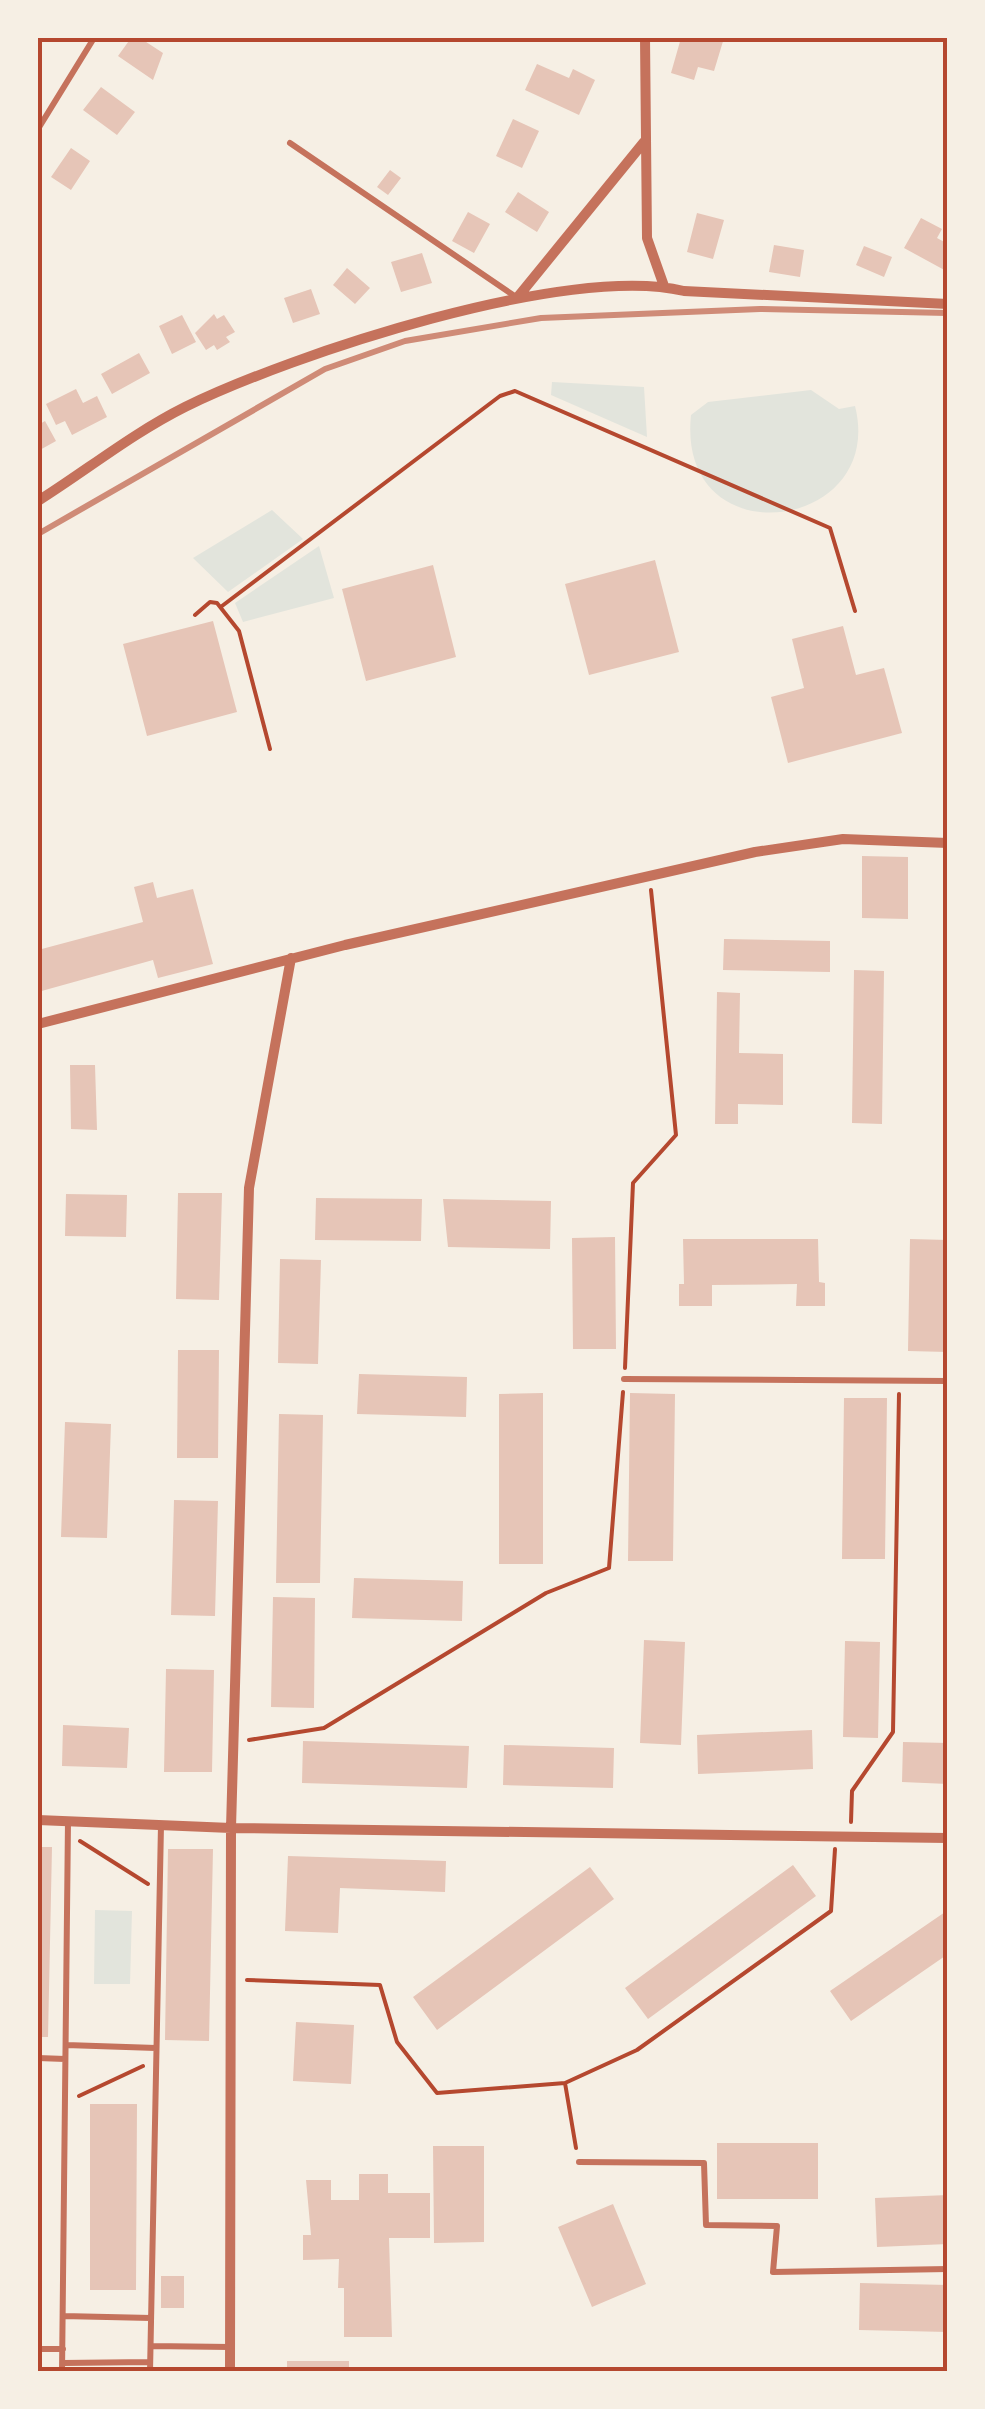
<svg xmlns="http://www.w3.org/2000/svg" width="985" height="2409" font-family="Inter,sans-serif">
  <style>
    .green { fill: #e2e4dc }
    .building { fill: #e6c5b7 }
    .lines { fill: none; stroke-linecap: round; stroke-linejoin: round }
    .path { stroke: #b5482f; stroke-width: 4 }
    .service { stroke: #c5725c; stroke-width: 6 }
    .minor { stroke: #c5725c; stroke-width: 10 }
    .rail { stroke: #cf8b77; stroke-width: 6 }
    .neatline { fill: none; stroke: #b5482f; stroke-width: 4 }
  </style>
  <rect width="100%" height="100%" fill="#f6efe4"/>
  <path class="green" d="M552,382L644,387L647,437L551,395Z
    M811,390L839,409L855,406C887,532 676,560 691,415L708,402Z
    M272,510L303,539L228,592L193,558Z
    M319,546L334,598L243,622L235,603Z
    M95,1910L132,1911L130,1984H94Z"/>
  <path class="building" d="M131,38H140L163,53L153,80L118,56Z
    M681,38H724L714,71L698,67L694,80L671,73Z
    M537,64L569,78L573,69L595,80L579,115L525,90Z
    M101,87L135,112L117,135L83,110Z
    M513,119L539,131L522,168L496,156Z
    M71,148L90,161L71,190L51,177Z
    M390,170L401,178L388,195L377,187Z
    M518,192L549,212L537,232L505,212Z
    M468,212L490,224L474,253L452,241Z
    M697,213L724,220L713,259L687,252Z
    M921,218L942,229L937,238L948,244V272L904,248Z
    M774,245L804,250L800,277L769,272Z
    M864,246L892,257L884,277L856,265Z
    M422,253L432,283L401,292L391,262Z
    M347,268L370,288L355,304L333,285Z
    M311,289L320,314L293,323L284,298Z
    M214,314L217,319L224,315L235,332L226,337L230,342L217,350L214,345L206,350L195,333Z
    M182,315L196,342L172,354L159,326Z
    M139,353L150,373L112,394L101,374Z
    M76,389L83,403L97,396L107,417L72,435L65,421L56,425L46,404Z
    M45,421L56,441L38,451V425Z
    M655,560L679,652L589,675L565,584Z
    M433,565L456,657L366,681L342,589Z
    M213,621L237,712L147,736L123,644Z
    M843,626L856,675L884,668L902,733L788,763L771,697L804,688L792,639Z
    M862,856L908,857V919L862,918Z
    M153,882L157,898L193,889L213,964L158,978L153,960L38,992V950L143,922L134,887Z
    M724,939L830,941V972L723,970Z
    M854,970L884,971L882,1124L852,1123Z
    M717,992L740,993L739,1053L783,1054V1105L738,1104V1124H715Z
    M70,1065H95L97,1130L71,1129Z
    M178,1193H222L219,1300L176,1299Z
    M66,1194L127,1195L126,1237L65,1236Z
    M316,1198L422,1199L421,1241L315,1240Z
    M443,1199L551,1201L550,1249L448,1247Z
    M615,1237L616,1349H573L572,1238Z
    M683,1239H818L819,1282L825,1283V1306H796L797,1284L712,1285V1306H679V1284H684Z
    M910,1239L948,1240V1352L908,1351Z
    M280,1259L321,1260L318,1364L278,1363Z
    M178,1350H219L218,1458H177Z
    M359,1374L467,1377L466,1417L357,1414Z
    M543,1393V1564H499V1394Z
    M630,1393L675,1394L673,1561H628Z
    M844,1398H887L885,1559H842Z
    M279,1414L323,1415L320,1583H276Z
    M65,1422L111,1424L107,1538L61,1537Z
    M174,1500L218,1501L215,1616L171,1615Z
    M354,1578L463,1581L462,1621L352,1618Z
    M273,1597L315,1598L314,1708L271,1707Z
    M644,1640L685,1642L681,1745L640,1743Z
    M845,1641L880,1642L878,1738L843,1737Z
    M166,1669L214,1670L212,1772H164Z
    M63,1725L129,1728L127,1768L62,1766Z
    M812,1730L813,1769L698,1774L697,1735Z
    M303,1741L469,1746L467,1788L302,1783Z
    M903,1742L948,1743V1784L902,1782Z
    M504,1745L614,1748L613,1788L503,1785Z
    M38,1847H52L48,2037H38Z
    M168,1849H213L209,2041L165,2040Z
    M288,1856L446,1861L445,1892L340,1888L338,1933L285,1931Z
    M793,1865L816,1896L648,2019L625,1988Z
    M590,1867L614,1899L437,2030L413,1997Z
    M948,1910V1954L851,2021L830,1991Z
    M296,2022L354,2025L351,2084L293,2081Z
    M90,2104H137L136,2290H90Z
    M717,2143H818V2199H717Z
    M433,2146H484V2242L434,2243Z
    M359,2174H388V2193H430V2238H389L392,2337H344V2288H338L339,2259L303,2260V2235H311L306,2180H331V2200H359Z
    M948,2195V2244L877,2247L875,2198Z
    M613,2204L646,2284L592,2307L558,2227Z
    M161,2276H184V2308H161Z
    M860,2283L948,2285V2332L859,2330Z
    M287,2361H349V2372H287Z"/>
  <g class="lines">
    <path class="path" d="M222,606L500,396L515,391L830,528L855,611
      M195,615L210,602L217,603L239,631L270,749
      M625,1368L633,1183L676,1135L651,890
      M249,1740L324,1728L546,1593L609,1568L623,1392
      M851,1822L852,1791L893,1732L899,1394
      M80,1841L148,1884
      M247,1980L380,1985L397,2042L437,2093L565,2083L576,2148
      M565,2083L637,2050L831,1911L835,1849
      M79,2096L143,2066"/>
    <path class="service" d="M38,129L94,38
      M290,143L516,297
      M624,1379L948,1381
      M66,2045L156,2048
      M38,2058L65,2059
      M579,2162L704,2163L706,2225L777,2226L773,2272L948,2269
      M63,2316L151,2318
      M151,2346L230,2347
      M38,2349H63
      M63,2363L150,2362
      M62,2372L68,1821
      M150,2372L161,1825"/>
    <path class="minor" d="M645,38L647,238L664,286
      M517,298L644,142
      M38,501C87,470 133,433 185,407C293,354 568,263 684,291L948,304
      M38,1024L345,945L755,852L843,839L948,843
      M38,1820L231,1828L948,1838
      M230,2372L231,1828L249,1188L291,958"/>
    <path class="rail" d="M38,534L325,369L405,341L541,318L760,309L948,313"/>
  </g>
  <rect width="985" height="2409" fill="none" stroke="#f6efe4" stroke-width="80"/>
  <rect x="40" y="40" width="905" height="2329" class="neatline"/>
</svg>
